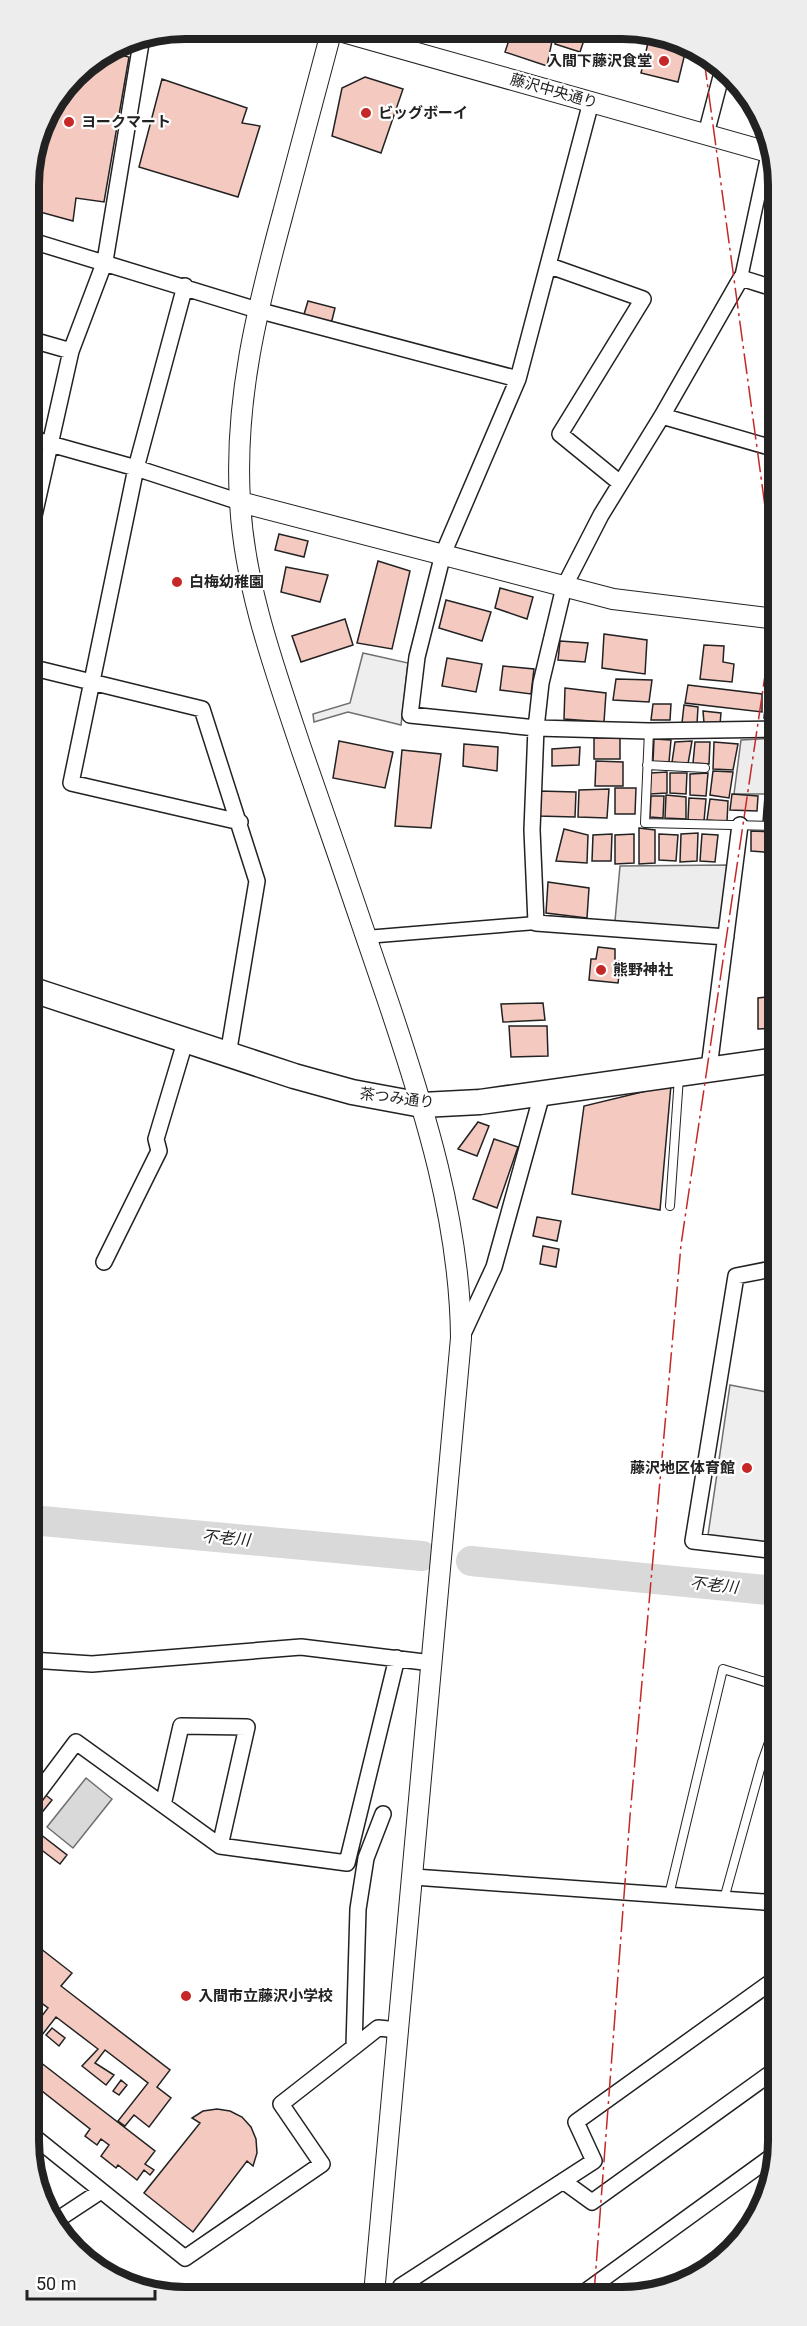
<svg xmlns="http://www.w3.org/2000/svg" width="807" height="2326" font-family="Roboto,'Noto Sans JP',sans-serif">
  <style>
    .green { fill: #eee; stroke: #6f6f6f; stroke-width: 1.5 }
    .parking { fill: #ededed; stroke: #6f6f6f; stroke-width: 1.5 }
    .water { fill: #d9d9d9; stroke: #6f6f6f; stroke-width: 1.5 }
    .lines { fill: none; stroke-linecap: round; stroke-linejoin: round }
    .river { stroke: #d9d9d9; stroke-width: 30 }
    .building { fill: #f3c9c0; stroke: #222; stroke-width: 1.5 }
    .service-casing { stroke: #222; stroke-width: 10 }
    .pedestrian-casing { stroke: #222; stroke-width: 15 }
    .minor-casing { stroke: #222; stroke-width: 18 }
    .tertiary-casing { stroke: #222; stroke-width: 22 }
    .primary-casing { stroke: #222; stroke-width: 27 }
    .service { stroke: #fff; stroke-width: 8 }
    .pedestrian { stroke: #fff; stroke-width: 12 }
    .minor { stroke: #fff; stroke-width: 15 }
    .tertiary { stroke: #fff; stroke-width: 20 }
    .primary { stroke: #fff; stroke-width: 24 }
    .power { stroke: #c62828; stroke-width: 1.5; stroke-dasharray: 21 4.5 3 4.5; stroke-linecap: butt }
    .poi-dot { fill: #c62828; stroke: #fff; stroke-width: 2 }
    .labels { text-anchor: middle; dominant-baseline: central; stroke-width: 4.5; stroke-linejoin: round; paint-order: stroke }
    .poi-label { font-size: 15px; font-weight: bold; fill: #222; stroke: #fff; text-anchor: start }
    .street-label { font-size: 15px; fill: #222; stroke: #fff }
    .water-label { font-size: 16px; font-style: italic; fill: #222; stroke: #fff }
    .rim { fill: none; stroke: #222; stroke-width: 8 }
  </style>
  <rect width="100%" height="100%" fill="#fff"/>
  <path class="green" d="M363,653L408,663L401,725L348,712L314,722L313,714L350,703Z
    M730,1385L777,1394V1548L707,1542Z"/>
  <path class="parking" d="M776,738V794H734L741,740Z
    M727,865L719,931L615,921L620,866Z"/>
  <path class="water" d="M86,1778L112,1799L73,1848L47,1827Z"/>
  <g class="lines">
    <path class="river" d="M31,1520L422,1556
      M471,1561L777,1591"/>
  </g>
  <path class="building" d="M512,31H554L547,66L505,52Z
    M559,31H587L580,52L555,44Z
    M650,34L664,38L686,49L678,82L641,73Z
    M106,52L129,57L104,202L76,198L73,221L29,209V174L44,116L81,68Z
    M365,77L403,89L381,153L332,136L342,88Z
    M162,79L247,108L242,123L260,126L238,197L139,167Z
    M308,301L335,308L330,328L302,321Z
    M279,534L308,541L304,557L275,550Z
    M378,561L410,571L392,649L357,643Z
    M286,567L328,575L320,602L281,592Z
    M500,588L533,597L527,619L495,608Z
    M446,600L491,612L482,641L439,628Z
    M345,619L353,645L301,662L292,636Z
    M604,634L647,640L645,674L602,668Z
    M560,641L588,643L585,662L558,660Z
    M704,645L724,646L723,662L734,664L732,682L700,679Z
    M447,658L482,664L476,692L442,686Z
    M503,666L534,669L531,694L500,690Z
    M616,679L652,680L649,702L613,700Z
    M688,685L762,694V712L685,703Z
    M565,688L606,693L604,722L564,719Z
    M767,688H776V717L764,718Z
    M653,704H671L670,720H651Z
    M684,705L698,707L697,724L682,723Z
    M703,711L721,713L720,724L704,723Z
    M594,738H620V759H594Z
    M654,739L671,740L669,762H653Z
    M339,741L393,752L385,788L333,778Z
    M692,741L688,764L672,762L675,742Z
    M695,742H710L709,764L693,763Z
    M714,742L738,744L733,770L713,769Z
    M464,744L498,747L497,771L463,766Z
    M580,747L579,765L552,766V749Z
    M402,750L441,754L431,828L395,826Z
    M596,761L623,762V786H595Z
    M713,771L733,772L729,798L710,795Z
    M667,772V793L650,794L651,773Z
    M670,773H687L686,794L670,793Z
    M708,773L706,796L690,795V774Z
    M615,788H636L635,814H615Z
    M609,789L607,818L578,817L579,790Z
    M539,791L576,792L575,817L538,816Z
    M732,794L758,796L757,811L730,810Z
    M666,795L686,797V819L665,818Z
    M651,796H664L663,818L650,817Z
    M765,796H776V823L763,822Z
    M689,798L706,799L704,821L688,820Z
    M710,799L728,801L727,822L707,820Z
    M639,828L655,830V863L639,864Z
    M564,829L588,835L587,863L556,861Z
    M751,831L776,832V853L751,851Z
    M698,833L697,861L680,862L681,834Z
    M612,834L611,861H592L593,835Z
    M634,834V863L615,864V835Z
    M659,834L678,835L676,861L659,860Z
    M702,834L718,835L715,862L700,861Z
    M548,882L589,888L587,918L546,913Z
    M598,947L615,949V961H621L618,983L589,980L591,959H596Z
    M777,996V1028L758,1029V998Z
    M543,1003L545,1020L503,1022L501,1004Z
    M509,1026H547L548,1056L511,1057Z
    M671,1085L660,1210L572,1194L584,1106Z
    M478,1122L489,1126L477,1156L458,1149Z
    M494,1139L518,1147L497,1208L473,1199Z
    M537,1217L561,1221L557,1241L533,1236Z
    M543,1246L559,1249L556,1267L540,1264Z
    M43,1793L52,1800L31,1826V1808Z
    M31,1827L67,1855L60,1864L31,1842Z
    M31,1941L72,1973L61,1986L170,2070L157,2087L171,2098L149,2127L134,2115L125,2126L118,2121L148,2083L105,2050L95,2063L114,2075L106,2085L82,2066L98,2049L56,2017L31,2049V2030L48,2008L31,1995L35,1989L31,1986Z
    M52,2028L65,2038L59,2046L46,2035Z
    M31,2055L155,2151L145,2164L154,2170L150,2175L144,2170L137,2180L118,2165L116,2168L101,2156L109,2145L101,2139L97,2145L85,2136L90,2129L33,2084L31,2086Z
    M121,2080L127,2085L119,2095L113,2091Z
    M217,2109L230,2111L242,2117L251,2127L256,2139L257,2153L253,2166L247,2161L193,2232L144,2193L200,2123L192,2118L203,2111Z"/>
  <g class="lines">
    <g class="service-casing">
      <path id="service" d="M649,731L645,823L776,826
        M647,765L705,768
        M670,1206L679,1077
        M669,1895L723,1669L778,1686
        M724,1899L762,1762L778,1717"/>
    </g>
    <g class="pedestrian-casing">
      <path id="pedestrian" d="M741,278L768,152
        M366,937L536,923"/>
    </g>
    <g class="minor-casing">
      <path id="minor" d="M591,102L518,379L443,554L417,657L410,715L536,728L649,731L776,729
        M706,134L723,69
        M29,240L257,310L518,379
        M550,266L643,299L560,434L620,483
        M185,286L136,468L71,783L240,822
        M29,339L71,351
        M662,416L776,449
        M29,438L136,468L240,502
        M29,538L71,351L105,261L142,37
        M30,667L202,709L257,881L228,1055
        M726,937L536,923L532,830L536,728L541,683L564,587L601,515L662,416L741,278L776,289
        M709,1068L740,825
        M104,1262L159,1151L156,1139L185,1042
        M777,1268L736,1276L693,1541L777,1551
        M462,1336L494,1267L542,1094
        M31,1660L92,1664L301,1647L432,1663
        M31,1802L76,1742L220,1846L347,1863L397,1658
        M163,1805L181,1726L247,1727L220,1846
        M414,1877L778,1903
        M354,2047L378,2028L399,2030
        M32,2135L185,2258L322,2164L281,2104L354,2047L358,1909L366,1858L383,1814
        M563,2181L592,2202L778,2068
        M57,2220L101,2191
        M396,2294L401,2286L594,2161L576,2122L778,1977
        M582,2294L778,2152"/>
    </g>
    <g class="tertiary-casing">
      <path id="tertiary" d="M332,29C315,91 299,152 283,213C257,309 234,401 240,501C244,586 275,670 302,751C331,834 360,918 388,1001C425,1111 460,1222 461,1338L374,2294
        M332,29L775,154
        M240,502L613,599L776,619"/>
    </g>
    <g class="primary-casing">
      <path id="primary" d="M30,989L294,1076L352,1092L422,1105L480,1102L777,1060"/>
    </g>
    <use href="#service" class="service"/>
    <use href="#pedestrian" class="pedestrian"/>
    <use href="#minor" class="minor"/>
    <use href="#tertiary" class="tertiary"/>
    <use href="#primary" class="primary"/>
    <path class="power" d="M704,59L776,587
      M594,2294L630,1816L681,1245L776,601"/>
  </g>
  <g class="poi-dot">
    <circle cx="664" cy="61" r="6"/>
    <circle cx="366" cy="113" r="6"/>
    <circle cx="69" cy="122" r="6"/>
    <circle cx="177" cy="582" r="6"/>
    <circle cx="601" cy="970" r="6"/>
    <circle cx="747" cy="1468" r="6"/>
    <circle cx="186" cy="1996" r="6"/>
  </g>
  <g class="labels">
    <g class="poi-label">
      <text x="652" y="61" text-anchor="end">入間下藤沢食堂</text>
      <text x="378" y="113">ビッグボーイ</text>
      <text x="81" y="122">ヨークマート</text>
      <text x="189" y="582">白梅幼稚園</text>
      <text x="613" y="970">熊野神社</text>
      <text x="735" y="1468" text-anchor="end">藤沢地区体育館</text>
      <text x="198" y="1996">入間市立藤沢小学校</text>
    </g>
    <g class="street-label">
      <text transform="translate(554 91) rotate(16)">藤沢中央通り</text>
      <text transform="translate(397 1098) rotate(7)">茶つみ通り</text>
    </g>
    <g class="water-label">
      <text transform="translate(226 1538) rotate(5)">不老川</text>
      <text transform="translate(714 1585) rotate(6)">不老川</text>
    </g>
  </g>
  <path d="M0 0H807V2326H0ZM185 39H622A146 146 0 0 1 768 185V2141A146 146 0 0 1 622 2287H185A146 146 0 0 1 39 2141V185A146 146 0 0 1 185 39Z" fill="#ededed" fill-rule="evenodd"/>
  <path class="rim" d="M185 39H622A146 146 0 0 1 768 185V2141A146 146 0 0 1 622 2287H185A146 146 0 0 1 39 2141V185A146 146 0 0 1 185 39Z"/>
  <path d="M27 2290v9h128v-9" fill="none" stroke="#222222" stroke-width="3"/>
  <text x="36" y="2290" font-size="18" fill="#222222" stroke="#ffffff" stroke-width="4.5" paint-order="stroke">50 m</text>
</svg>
